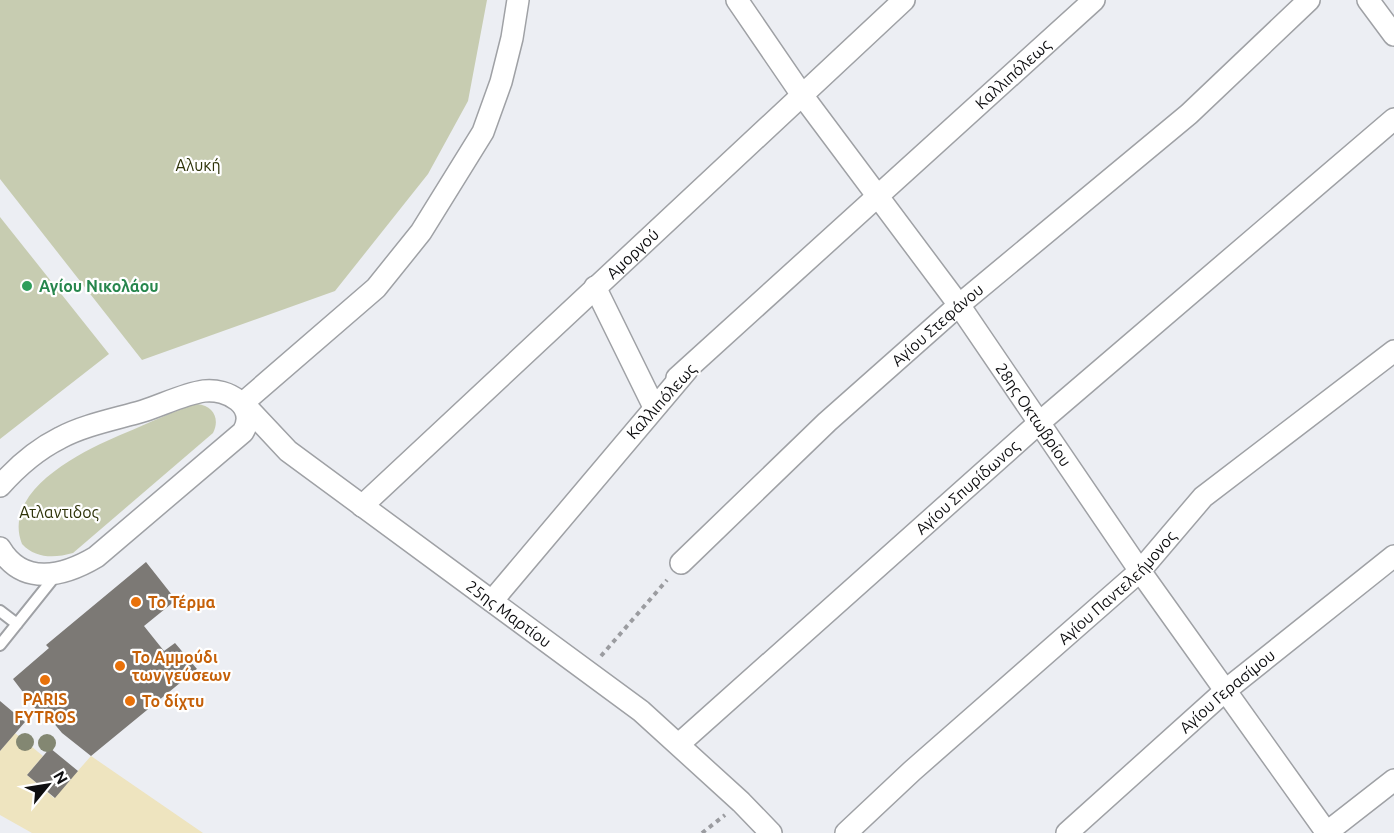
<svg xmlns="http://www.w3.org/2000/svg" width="1394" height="833" font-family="Ubuntu,sans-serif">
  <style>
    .green { fill: #c7ccb1 }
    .sand { fill: #eee4bf }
    .building { fill: #7c7975 }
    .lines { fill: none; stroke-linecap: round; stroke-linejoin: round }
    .lane-casing { stroke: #9fa1a5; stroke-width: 14 }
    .street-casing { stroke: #9fa1a5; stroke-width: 24 }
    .path { stroke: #9b9ca0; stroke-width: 4; stroke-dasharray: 4.5 4.5; stroke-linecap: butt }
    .lane { stroke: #fff; stroke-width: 10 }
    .street { stroke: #fff; stroke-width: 21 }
    .tree { fill: #838772 }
    .leisure-dot { fill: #2e9e5b; stroke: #fff; stroke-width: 2 }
    .food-dot { fill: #e8710a; stroke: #fff; stroke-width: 2 }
    .labels { text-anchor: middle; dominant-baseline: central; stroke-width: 4.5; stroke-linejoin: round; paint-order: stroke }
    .street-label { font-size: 16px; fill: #0e0e10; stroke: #fff }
    .park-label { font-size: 16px; fill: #2d3208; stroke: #fff }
    .leisure-label { font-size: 16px; font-weight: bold; fill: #27864d; stroke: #fff; text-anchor: start }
    .food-label { font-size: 16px; font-weight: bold; fill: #c56008; stroke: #fff; text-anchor: start }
  </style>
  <rect width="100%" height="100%" fill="#eceef3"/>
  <path class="green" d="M0,0H487L468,101L428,174L335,291L142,360L0,179Z
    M0,217L109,354L0,439Z
    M197,404C214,406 220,419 213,433L73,553C55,558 36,559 22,544C0,488 91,447 125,433C149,423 173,411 197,404Z"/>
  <path class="sand" d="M15,733L43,756L27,775L54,798L91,756L203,833H32L0,815V751Z"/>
  <path class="building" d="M146,562L176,600L144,626L164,651L175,643L197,669L91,756L62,733L42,709L38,712L13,679L49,648L46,645Z
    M0,701L25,722L0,751Z
    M50,748L78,771L55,798L27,775Z"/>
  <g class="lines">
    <g class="lane-casing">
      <path id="lane" d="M0,611L17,624
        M0,645L56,575"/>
    </g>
    <g class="street-casing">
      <g id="street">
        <path id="s1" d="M737,0L802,95L959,305L1140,571L1327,833"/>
        <path d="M1368,0L1394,35"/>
        <path d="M595,287L654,407"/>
        <path id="s2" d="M677,378L1094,0"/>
        <path id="s3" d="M243,403L288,451L641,711L741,802L771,833"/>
        <path d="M243,403L376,288L421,232L483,132L501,82L512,38L518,0"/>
        <path d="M0,486C16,468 38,449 60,438C84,425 116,419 143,411C162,405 184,394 204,391C227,388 259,406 243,432L96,557C64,576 23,587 0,548"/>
        <path id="s4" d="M362,506L904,0"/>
        <path id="s5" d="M681,563L827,422L959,305L1189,114L1309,0"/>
        <path d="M492,601L687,370"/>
        <path id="s6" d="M679,744L1040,422L1394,119"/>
        <path id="s7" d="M846,833L912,771L1140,571L1203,497L1394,351"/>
        <path id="s8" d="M1067,833L1226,690L1394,556"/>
        <path d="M1326,833L1394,780"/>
      </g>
    </g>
    <path class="path" d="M601,656L667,580
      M702,833L725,815"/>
    <use href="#lane" class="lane"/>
    <use href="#street" class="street"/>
  </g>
  <g class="tree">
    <circle cx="25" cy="742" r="9"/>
    <circle cx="47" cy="743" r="9"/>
  </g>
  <circle class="leisure-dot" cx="27" cy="286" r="6"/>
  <g class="food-dot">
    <circle cx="136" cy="602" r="6"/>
    <circle cx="120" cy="666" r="6"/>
    <circle cx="45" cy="680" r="6"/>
    <circle cx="130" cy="701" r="6"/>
  </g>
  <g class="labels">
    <g class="street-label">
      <text stroke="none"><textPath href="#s2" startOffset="453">Καλλιπόλεως</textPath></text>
      <text stroke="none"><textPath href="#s4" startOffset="370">Αμοργού</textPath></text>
      <text stroke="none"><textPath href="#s5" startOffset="350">Αγίου Στεφάνου</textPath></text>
      <text transform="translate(661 401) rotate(-48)">Καλλιπόλεως</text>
      <text stroke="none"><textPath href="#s1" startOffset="510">28ης Οκτωβρίου</textPath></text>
      <text stroke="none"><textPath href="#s6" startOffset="386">Αγίου Σπυρίδωνος</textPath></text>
      <text stroke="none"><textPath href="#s7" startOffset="366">Αγίου Παντελεήμονος</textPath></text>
      <text stroke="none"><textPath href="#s3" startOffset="340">25ης Μαρτίου</textPath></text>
      <text stroke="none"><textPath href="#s8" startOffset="214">Αγίου Γερασίμου</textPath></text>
    </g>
    <g class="park-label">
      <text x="198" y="165">Αλυκή</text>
      <text x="59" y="512">Ατλαντιδος</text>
    </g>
    <g class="leisure-label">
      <text x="39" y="286">Αγίου Νικολάου</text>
    </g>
    <g class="food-label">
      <text x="148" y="602">Το Τέρμα</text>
      <text x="132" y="657">Το Αμμούδι<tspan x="132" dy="18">των γεύσεων</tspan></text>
      <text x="45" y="699" text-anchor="middle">PARIS<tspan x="45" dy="18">FYTROS</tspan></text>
      <text x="142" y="701">Το δίχτυ</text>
    </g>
  </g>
  <g transform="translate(48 785) rotate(60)" stroke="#ffffff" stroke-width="4.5" paint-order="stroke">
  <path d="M0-4.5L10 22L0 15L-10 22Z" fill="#0e0e10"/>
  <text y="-9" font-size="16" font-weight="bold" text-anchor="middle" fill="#0e0e10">N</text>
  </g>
</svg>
